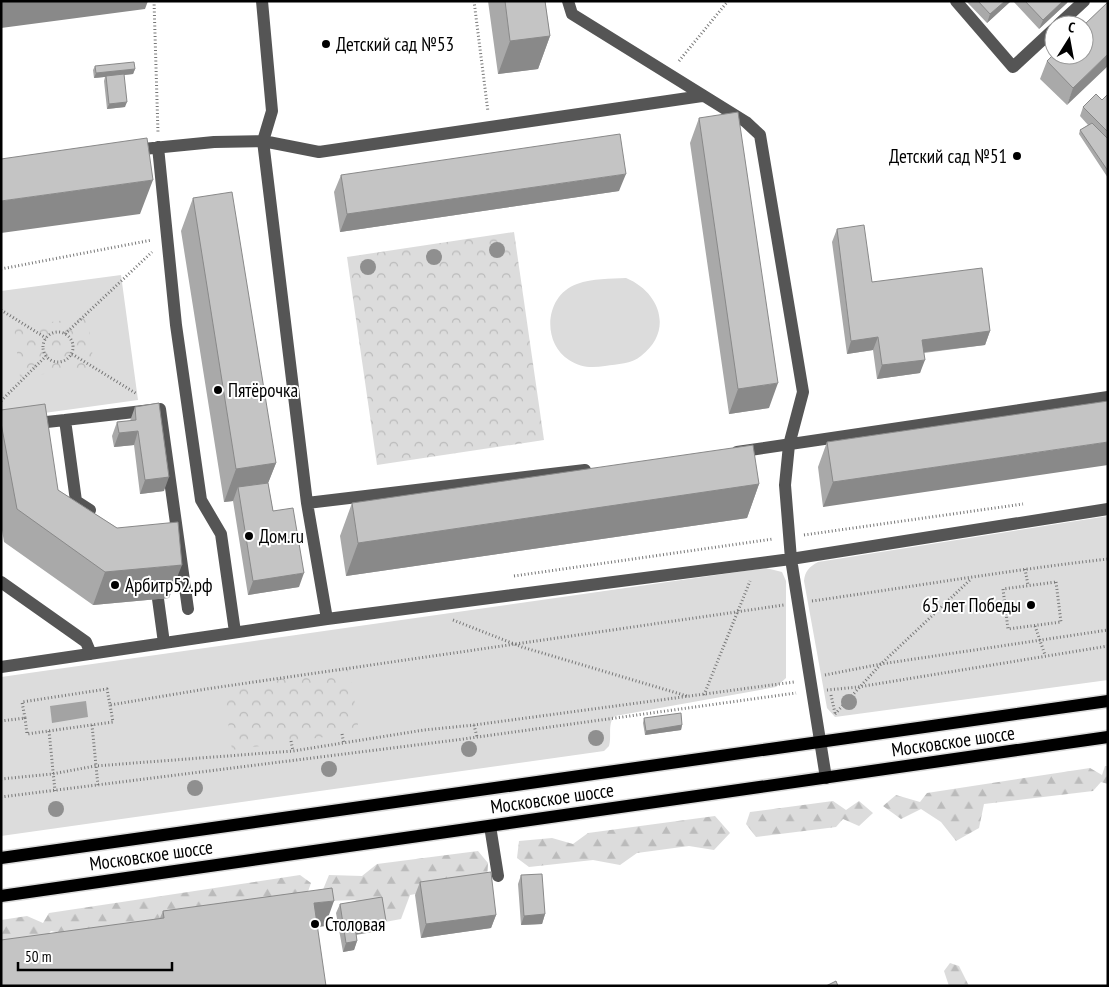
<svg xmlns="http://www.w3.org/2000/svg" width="1109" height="987" font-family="'PT Sans Narrow',sans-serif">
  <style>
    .grass { fill: #dcdcdc }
    .forest { fill: url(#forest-firs) }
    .park { fill: url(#park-crowns) }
    .water { fill: #a3a3a3 }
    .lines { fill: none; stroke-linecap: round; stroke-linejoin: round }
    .major-casing { stroke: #dbdbdb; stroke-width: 15 }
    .path { stroke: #777; stroke-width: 3; stroke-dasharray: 1 2.5; stroke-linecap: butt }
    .minor { stroke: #555; stroke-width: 12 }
    .major { stroke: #000; stroke-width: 12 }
    .tree { fill: #8f8f8f }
    .wall { fill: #a9a9a9 }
    .shaded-wall { fill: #898989 }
    .building { fill: #c4c4c4; stroke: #898989 }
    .poi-dot { fill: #000; stroke: #fff; stroke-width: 2 }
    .labels { text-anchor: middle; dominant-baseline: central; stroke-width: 4; stroke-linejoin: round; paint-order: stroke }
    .poi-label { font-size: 19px; fill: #000; stroke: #fff; text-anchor: start }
    .street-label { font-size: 19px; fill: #000; stroke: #fff }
  </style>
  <defs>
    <pattern id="forest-firs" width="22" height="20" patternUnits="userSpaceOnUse" patternTransform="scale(1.25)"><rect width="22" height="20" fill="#dcdcdc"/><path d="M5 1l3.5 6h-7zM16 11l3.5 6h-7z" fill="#bbb"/></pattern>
    <pattern id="park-crowns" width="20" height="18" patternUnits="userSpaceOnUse" patternTransform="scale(1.25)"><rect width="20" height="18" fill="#dcdcdc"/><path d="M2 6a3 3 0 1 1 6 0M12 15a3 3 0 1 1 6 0" fill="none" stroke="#bbb"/></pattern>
  </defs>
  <rect width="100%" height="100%" fill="#fff"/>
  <path class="grass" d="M121,275L138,400L1,419V291Z
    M626,278C660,292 674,331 641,356C631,364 618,364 605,366C592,368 581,368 569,360C541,342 545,295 577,284C593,278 610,279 626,278Z
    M1108,516V680L835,717L827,708L804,581C805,571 809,567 818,562Z
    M766,568L782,572L786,581V678L776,687L615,716C607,723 612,736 609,746L604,751L1,836V677Z"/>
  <path class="forest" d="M1105,766H1108V784L1101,782L1093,791L984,804L979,828L956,841L941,822L921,809L901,819L883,806L896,795L920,802L927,793L1090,768L1102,775Z
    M833,801L846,810L859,801L873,813L859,826L843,819L836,827L756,837L746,824L750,812Z
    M715,816L730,833L714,850L689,846L637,853L620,865L593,860L529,867L517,858L519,841L552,838L573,844L588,833Z
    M478,851L488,863L487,881L410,895L401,919L385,922L355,900L329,901L322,892L329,875L362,876L377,864Z
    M300,875L311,883L305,900L76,936L51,931L43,940L1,946V920L27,916L43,923L49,913Z
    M950,963L959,966L969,986H949L944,971Z"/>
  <path class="park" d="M514,232L544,440L377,465L347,257Z
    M88,317L94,368L20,377L14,327Z
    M350,669L359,732L232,750L223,687Z"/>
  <path class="water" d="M86,701L88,717L52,723L50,706Z"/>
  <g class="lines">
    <g class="major-casing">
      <path id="major" d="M1,858L1108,701
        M1,896L1108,737"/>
    </g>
    <path class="path" d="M154,1L158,133
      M474,1L488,112
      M679,61L728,1
      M1,269L152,240
      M1,310L46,338
      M43 347a15 15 0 1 1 30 0a15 15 0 1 1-30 0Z
      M65,334L152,252
      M72,354L137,394
      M1,401L46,356
      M804,535L1023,504
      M1025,569L1028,585
      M514,576L773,539
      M1056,582L1061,622L1008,629L1003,589Z
      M812,601C911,587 1009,570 1108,559
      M453,620L522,647L687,696
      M1035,626L1045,655
      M825,675L881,664L1108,630
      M827,690L858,687L1108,646
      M704,695L750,581
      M831,695L835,713
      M835,714L881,664L971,579
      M25,718L27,734L113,722L110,705
      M1,721L25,718L22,702L107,689L110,705L206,689L784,605
      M92,725L98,786
      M474,725L477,737
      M49,731L55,791
      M342,734L344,744
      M291,741L293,751
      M1,779L52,774L95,766L293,751L424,730L474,725L794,682
      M1,797L456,740L796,693"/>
    <path class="minor" d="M262,1L272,111L263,141L307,503L327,619
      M568,1L572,14L746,122L760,135L803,392L789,445L785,485L791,559L826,778
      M956,1L1013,67L1054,29
      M1058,25L1084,1
      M158,147L176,325L201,500L221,534L235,632
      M133,150L214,142L263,141L319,152L702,96
      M65,420L160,409L188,609
      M1,427L65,420L76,501L90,510
      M737,452L1108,397
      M307,503L585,470
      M1,582L86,642L91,654
      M158,599L164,643
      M1,667L327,619L791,559L1108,509
      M490,826L498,876"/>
    <use href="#major" class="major"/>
  </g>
  <g class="tree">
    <circle cx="497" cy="250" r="8"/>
    <circle cx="434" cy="257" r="8"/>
    <circle cx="368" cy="267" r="8"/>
    <circle cx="849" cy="702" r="8"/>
    <circle cx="596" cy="738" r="8"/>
    <circle cx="469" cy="749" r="8"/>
    <circle cx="329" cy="769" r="8"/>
    <circle cx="195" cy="788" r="8"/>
    <circle cx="56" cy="809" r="8"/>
  </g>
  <path class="wall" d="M488,1H545L550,36L538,69L498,74Z
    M966,1H1011L987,23Z
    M1013,1H1068L1067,3L1039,29Z
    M1108,2L1067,105L1040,79L1047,61Z
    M95,66L135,69L133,74L124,75L125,107L107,109L104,81L105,77L94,78L93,70Z
    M1108,94V178L1079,134L1080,130L1088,125L1080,116L1083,107L1102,100Z
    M699,118L769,408L729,414L690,143Z
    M341,175L619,191L340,232L334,192Z
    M193,198L276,463L268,483L273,511L299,587L248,595L233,501L224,502L181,231Z
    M837,229L872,282L990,331L985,345L924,353L920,373L877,379L873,350L847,354L832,242Z
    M1108,401L823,507L818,467L827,442Z
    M135,407L164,491L140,494L134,445L114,447L112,436L117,422L130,421Z
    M1,410L58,490L117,528L169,598L93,605L4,542L1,524Z
    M759,484L747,518L346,576L340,536L352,503Z
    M644,718L682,725L681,730L645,735L643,723Z
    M521,875L545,914L542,924L521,925L518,884Z
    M420,882L496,915L491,928L421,938L415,895Z
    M340,904L383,930L356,935L357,941L354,950L343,952L336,913Z
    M163,911L325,926L318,927L160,918Z"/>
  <path class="shaded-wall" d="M1,1H148L145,9L1,28Z
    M1005,1H1011L987,23L990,14Z
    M1063,1H1068L1067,3L1039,29L1043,20Z
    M550,36L538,69L498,74L510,41Z
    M1108,54V66L1067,105L1073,88Z
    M135,69L133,74L94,78L96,73Z
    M127,102L125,107L107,109L109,104Z
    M626,174L619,191L340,232L347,214Z
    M153,180L140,214L1,233V201Z
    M990,331L985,345L917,353L922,340Z
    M878,337L873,350L847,354L851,341Z
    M925,360L920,373L877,379L882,365Z
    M778,383L769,408L729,414L738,389Z
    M138,431L134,445L114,447L119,433Z
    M1108,442V465L823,507L833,482Z
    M276,463L263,496L238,487L233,501L224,502L236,469Z
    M169,477L164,491L140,494L145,480Z
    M759,484L747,518L346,576L358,543Z
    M182,565L169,598L93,605L105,572Z
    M304,573L299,587L248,595L253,581Z
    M682,725L681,730L645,735L646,731Z
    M334,901L325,926L305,928L314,903Z
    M545,914L542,924L521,925L524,916Z
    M496,915L491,928L421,938L426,924Z
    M386,921L383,930L352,935L355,926Z
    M357,941L354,950L343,952L346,943Z"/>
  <path class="building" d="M505,1H545L550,36L510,41Z
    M978,1H1005L990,14Z
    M1025,1H1063L1043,20Z
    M1108,2V54L1073,88L1047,61L1054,54V55H1084V25Z
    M134,62L135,69L96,73L95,66Z
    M124,74L127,102L109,104L106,76Z
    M1096,94L1102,100L1108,94V132L1083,107Z
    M738,112L778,383L738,389L699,118Z
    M1092,123L1108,139V171L1080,130Z
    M620,134L626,174L347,214L341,175Z
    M147,138L153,180L1,201V159Z
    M232,192L276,463L236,469L193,198Z
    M864,225L872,282L982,268L990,331L922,340L925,360L882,365L878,337L851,341L837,229Z
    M1108,401V442L833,482L827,442Z
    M159,403L169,477L145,480L138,431L119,433L117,422L136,420L135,407Z
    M45,404L58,490L117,528L178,522L182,565L105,572L17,509L1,423V410Z
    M753,445L759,484L358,543L352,503Z
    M268,483L273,511L293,508L304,573L253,581L238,487Z
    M681,713L682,725L646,731L644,718Z
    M491,872L496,915L426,924L420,882Z
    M542,874L545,914L524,916L521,875Z
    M332,888L334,901L314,903L326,986H1V940L164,918L163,911Z
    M382,897L386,921L355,926L357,941L346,943L340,904Z
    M836,981L838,986H826Z"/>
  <g class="poi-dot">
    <circle cx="326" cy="44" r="5"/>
    <circle cx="1017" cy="156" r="5"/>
    <circle cx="218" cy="390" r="5"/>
    <circle cx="249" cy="536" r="5"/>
    <circle cx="115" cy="585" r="5"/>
    <circle cx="1031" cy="605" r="5"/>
    <circle cx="315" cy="924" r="5"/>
  </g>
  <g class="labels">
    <g class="poi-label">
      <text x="336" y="44">Детский сад №53</text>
      <text x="1007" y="156" text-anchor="end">Детский сад №51</text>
      <text x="228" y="390">Пятёрочка</text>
      <text x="259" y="536">Дом.ru</text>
      <text x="125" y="585">Арбитр52.рф</text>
      <text x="1021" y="605" text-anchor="end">65 лет Победы</text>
      <text x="325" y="924">Столовая</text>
    </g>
    <g class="street-label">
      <text transform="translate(953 741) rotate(-8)">Московское шоссе</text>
      <text transform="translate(552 798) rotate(-8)">Московское шоссе</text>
      <text transform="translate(151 855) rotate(-8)">Московское шоссе</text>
    </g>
  </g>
  <rect width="1109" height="987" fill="none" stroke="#000000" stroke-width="5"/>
  <g transform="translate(1069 40) rotate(11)"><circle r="24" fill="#ffffff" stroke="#999999"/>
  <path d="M0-4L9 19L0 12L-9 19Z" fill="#000000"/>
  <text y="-8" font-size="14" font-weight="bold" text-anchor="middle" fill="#000000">С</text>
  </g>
  <path d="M18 962v8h154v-8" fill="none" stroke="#000000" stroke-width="2.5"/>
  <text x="25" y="962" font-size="15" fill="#000000" stroke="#ffffff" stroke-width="4" paint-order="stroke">50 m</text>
</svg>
